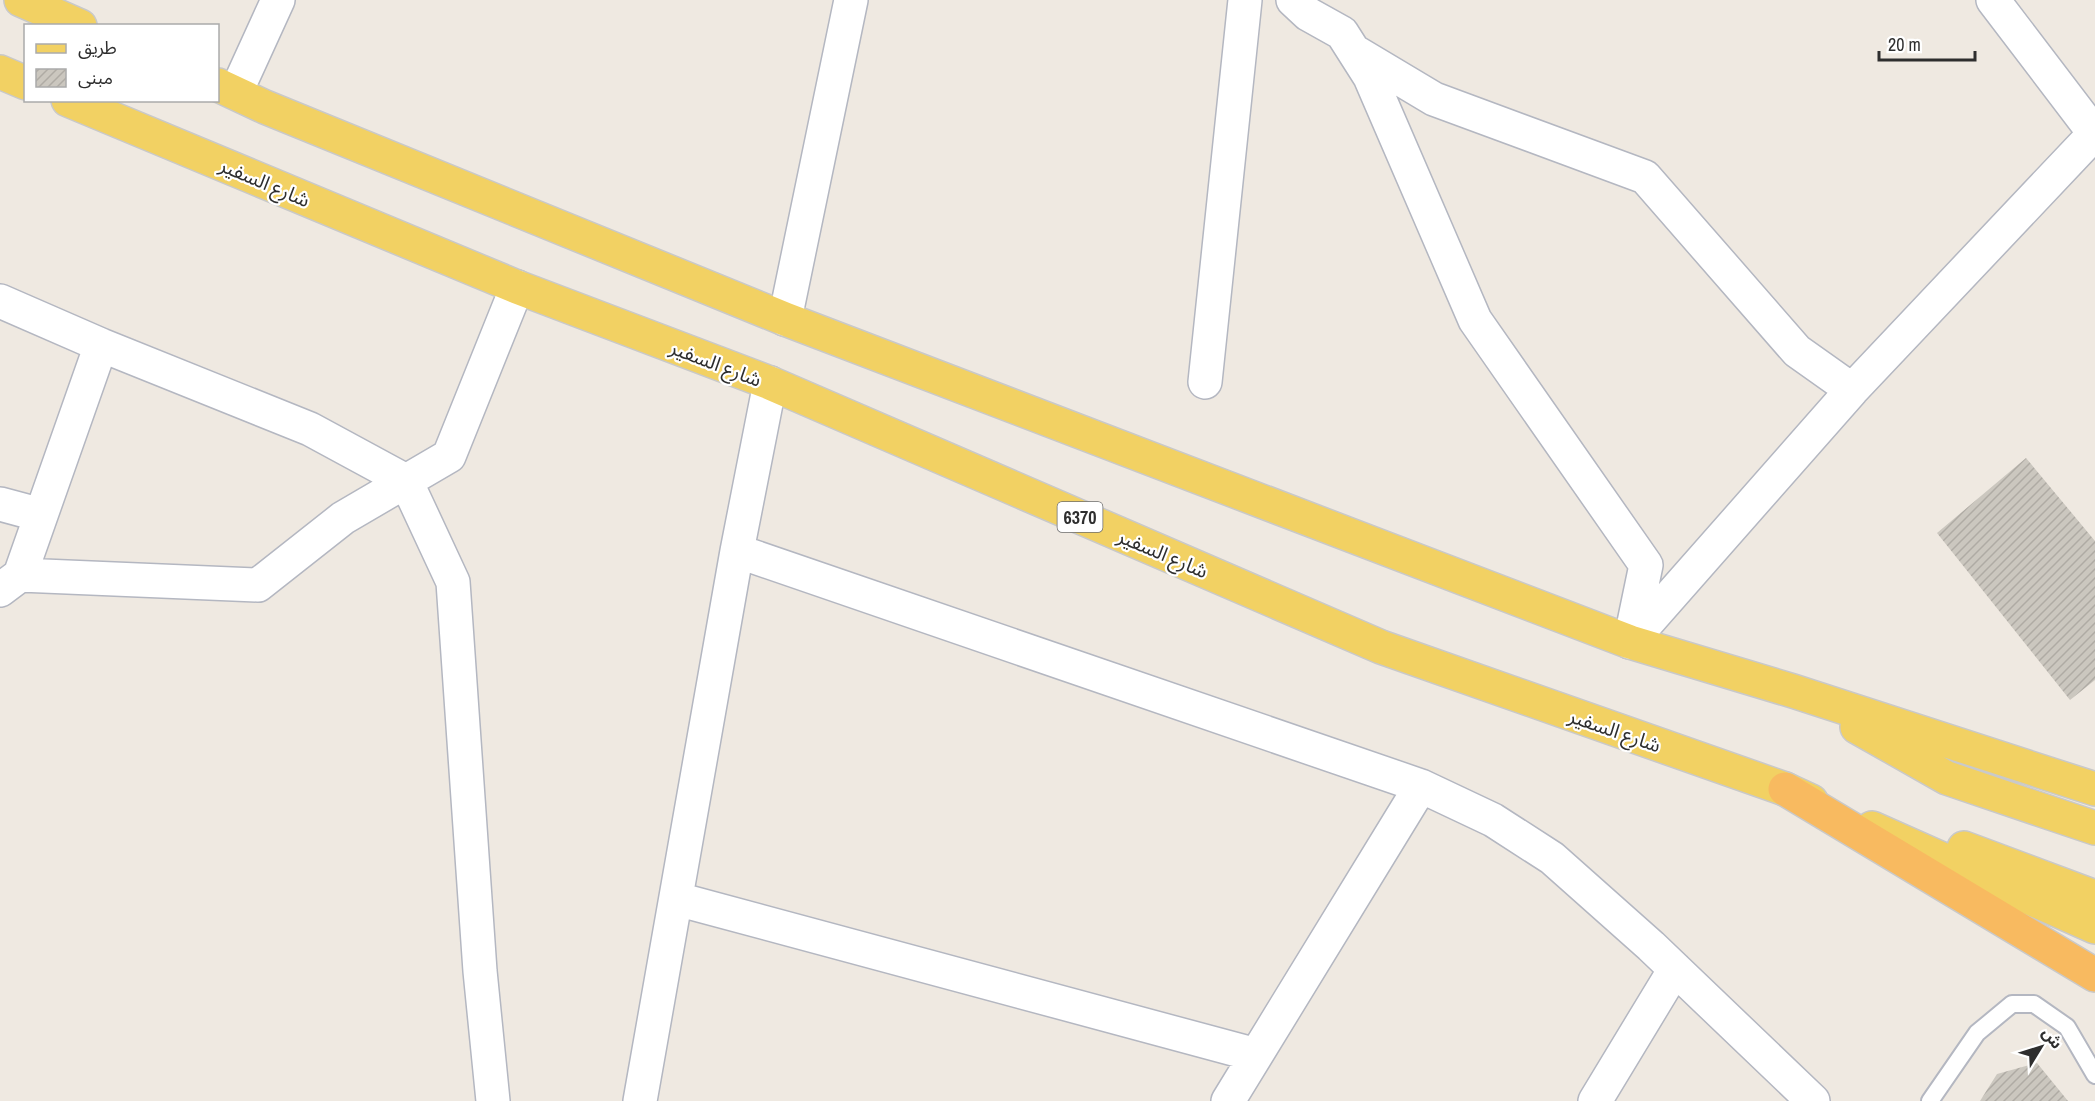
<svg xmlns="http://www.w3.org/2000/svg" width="2095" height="1101" font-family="'Archivo Narrow','Noto Sans Arabic',sans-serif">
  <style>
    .building { fill: url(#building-hatch) }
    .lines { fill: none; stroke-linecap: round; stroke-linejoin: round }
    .service-casing { stroke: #b4b7c1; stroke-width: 20 }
    .minor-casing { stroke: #b4b7c1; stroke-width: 36 }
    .tertiary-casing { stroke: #b4b7c1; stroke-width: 36 }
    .primary-casing { stroke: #c9c9c9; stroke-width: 36 }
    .trunk-casing { stroke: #c9c9c9; stroke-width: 36 }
    .service { stroke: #fff; stroke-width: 16 }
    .minor { stroke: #fff; stroke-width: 33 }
    .tertiary { stroke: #fff; stroke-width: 33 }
    .primary { stroke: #f2d163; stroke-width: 33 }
    .trunk { stroke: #f8ba60; stroke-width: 33 }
    .labels { text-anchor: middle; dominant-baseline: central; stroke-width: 4.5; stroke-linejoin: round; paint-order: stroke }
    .shield { fill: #fff; stroke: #6d6d6d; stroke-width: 1.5 }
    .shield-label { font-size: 18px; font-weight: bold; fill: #2e2e2e }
    .street-label { font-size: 20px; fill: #2e2e2e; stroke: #fff }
  </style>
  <defs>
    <pattern id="building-hatch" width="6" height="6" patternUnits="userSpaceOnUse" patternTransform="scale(1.5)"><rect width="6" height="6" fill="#cbc7bf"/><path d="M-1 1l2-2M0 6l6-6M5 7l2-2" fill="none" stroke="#afaba4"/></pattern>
  </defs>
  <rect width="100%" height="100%" fill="#efe9e1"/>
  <path class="building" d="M2026,458L2095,541V680L2070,700L1937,533Z
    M2037,1063L2068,1101H1980L1997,1074Z"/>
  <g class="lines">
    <g class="service-casing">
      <path id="service" d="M1930,1101L1977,1033L2012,1004H2034L2067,1027L2095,1075"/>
    </g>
    <g class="minor-casing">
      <path id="minor" d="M1293,0L1308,14L1342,33L1370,77L1475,320L1646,565L1630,642L1852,390L2095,133
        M1357,53L1434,99L1645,177L1797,351L1852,390
        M236,92L278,0
        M0,301L101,345L20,575
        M785,319L851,0
        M101,345L310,429L406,481L453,582L480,971L493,1101
        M1205,382L1245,0
        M0,504L41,515
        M737,551L1421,786L1493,820L1552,858L1651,946L1813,1101
        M0,590L20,575L258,585L343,518L449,456L517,287
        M677,899L1256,1055
        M640,1101L737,551L770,383
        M1228,1101L1421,786
        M1595,1101L1675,969"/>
    </g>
    <g class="tertiary-casing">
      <path id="tertiary" d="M1993,0L2095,134"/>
    </g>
    <g class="primary-casing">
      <path id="primary" d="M21,0L80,26
        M0,72L26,83
        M218,85L265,107L785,319L1630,642L1793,691L2095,789
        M68,100L517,287L770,383L1381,647L1785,789L1811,801
        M1857,727L1947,778L2095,828
        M1872,828L2095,927
        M1964,848L2095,897"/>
    </g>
    <g class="trunk-casing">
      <path id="trunk" d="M1785,789L2095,975"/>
    </g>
    <use href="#service" class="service"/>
    <use href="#minor" class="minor"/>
    <use href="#tertiary" class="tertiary"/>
    <use href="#primary" class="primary"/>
    <use href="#trunk" class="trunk"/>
  </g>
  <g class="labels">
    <rect class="shield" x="1057.5" y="502" width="45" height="30" rx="4.5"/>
    <g class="shield-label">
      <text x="1080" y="517">6370</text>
    </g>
    <g class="street-label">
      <text transform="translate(265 182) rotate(23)">شارع السفير</text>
      <text transform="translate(716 363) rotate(21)">شارع السفير</text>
      <text transform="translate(1163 553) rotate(23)">شارع السفير</text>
      <text transform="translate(1615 730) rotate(19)">شارع السفير</text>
    </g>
  </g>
  <rect x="24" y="24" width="195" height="78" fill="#ffffff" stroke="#ababab" stroke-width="1.5"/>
  <rect x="36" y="44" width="30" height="9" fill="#f2d163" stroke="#ababab" stroke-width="1.5"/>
  <text x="78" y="54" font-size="18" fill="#2e2e2e">طريق</text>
  <rect x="36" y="69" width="30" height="18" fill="url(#building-hatch)" stroke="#ababab" stroke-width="1.5"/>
  <text x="78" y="84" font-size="18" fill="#2e2e2e">مبنى</text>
  <g transform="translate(2041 1047) rotate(52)" stroke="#ffffff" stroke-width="4.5" paint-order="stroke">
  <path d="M0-4.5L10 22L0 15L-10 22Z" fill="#2e2e2e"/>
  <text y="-9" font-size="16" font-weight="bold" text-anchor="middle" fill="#2e2e2e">ش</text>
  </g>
  <path d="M1879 51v9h96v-9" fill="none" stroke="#2e2e2e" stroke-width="3"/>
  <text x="1888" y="51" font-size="18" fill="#2e2e2e" stroke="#ffffff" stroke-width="4.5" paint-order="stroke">20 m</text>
</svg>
